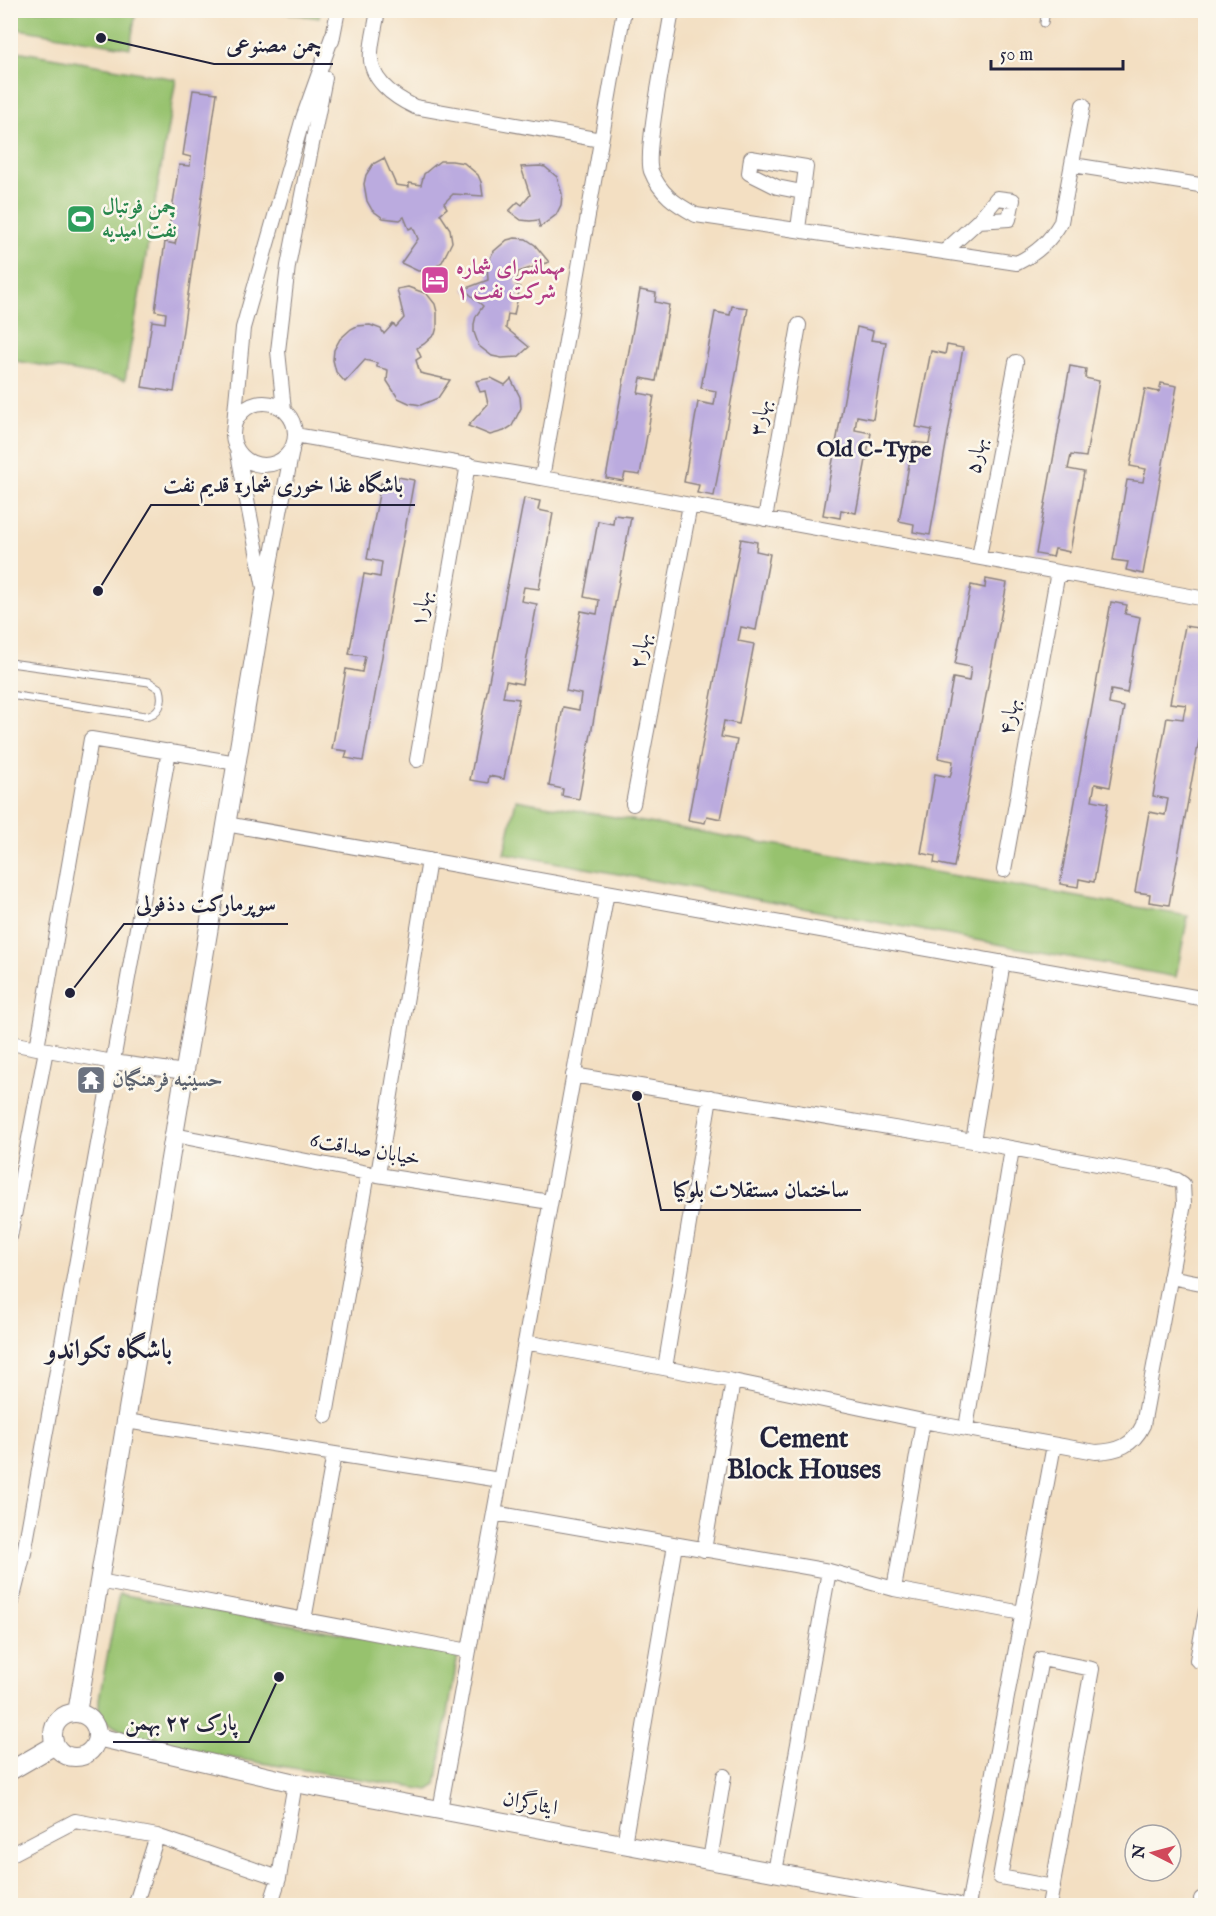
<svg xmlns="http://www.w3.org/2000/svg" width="1216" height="1916" font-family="'IM FELL English',Amiri,serif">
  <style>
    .green { fill: #97c26e; stroke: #5c7254; stroke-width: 1.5 }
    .building { fill: #bbabdf }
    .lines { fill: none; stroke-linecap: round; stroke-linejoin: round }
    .service-casing { stroke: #8a807e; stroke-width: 9 }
    .minor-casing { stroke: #8a807e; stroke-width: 16 }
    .tertiary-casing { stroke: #8a807e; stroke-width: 20 }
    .service { stroke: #fff; stroke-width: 7 }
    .minor { stroke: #fff; stroke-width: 14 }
    .tertiary { stroke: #fff; stroke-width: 18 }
    .labels { text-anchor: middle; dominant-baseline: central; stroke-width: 5; stroke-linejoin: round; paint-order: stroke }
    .leisure-label { font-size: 21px; font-weight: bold; fill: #27864d; stroke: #fbf7ec; text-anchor: start }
    .hotel-label { font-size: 21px; font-weight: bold; fill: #b23c85; stroke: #fbf7ec; text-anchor: start }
    .street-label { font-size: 21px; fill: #22223b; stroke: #fbf7ec }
    .worship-label { font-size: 21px; font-weight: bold; fill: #5b616d; stroke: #fbf7ec; text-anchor: start }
    .neighbourhood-label { font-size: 22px; font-weight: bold; fill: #22223b; stroke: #fbf7ec }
    .district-label { font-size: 27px; font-weight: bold; fill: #22223b; stroke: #fbf7ec }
    .leader { fill: none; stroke: #22223b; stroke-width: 2 }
    .callout-dot { fill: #22223b; stroke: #fbf7ec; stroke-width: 2 }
    .callout-label { font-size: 22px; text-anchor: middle; font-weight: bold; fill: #22223b; stroke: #fbf7ec; stroke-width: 5; stroke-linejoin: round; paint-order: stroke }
  </style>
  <rect width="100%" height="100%" fill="#fbf7ec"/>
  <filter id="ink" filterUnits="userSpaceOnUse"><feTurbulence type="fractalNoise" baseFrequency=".0167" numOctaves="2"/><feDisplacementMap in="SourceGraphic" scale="12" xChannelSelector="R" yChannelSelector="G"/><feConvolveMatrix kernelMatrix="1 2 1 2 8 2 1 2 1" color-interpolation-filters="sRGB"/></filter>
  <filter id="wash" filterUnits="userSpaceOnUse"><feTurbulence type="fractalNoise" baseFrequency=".008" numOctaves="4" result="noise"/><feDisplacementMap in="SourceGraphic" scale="24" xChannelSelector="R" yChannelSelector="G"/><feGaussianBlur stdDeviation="1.35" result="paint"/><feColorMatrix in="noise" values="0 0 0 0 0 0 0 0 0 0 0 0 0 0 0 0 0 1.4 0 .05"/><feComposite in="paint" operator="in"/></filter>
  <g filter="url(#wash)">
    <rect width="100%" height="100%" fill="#f3dfc2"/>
    <path class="green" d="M15,11V10L136,11L130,48L12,28Z
      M274,11H320L319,18Z
      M11,50L176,79L125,380L11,360Z
      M516,800L1188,916L1176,977L504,853Z
      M119,1594L458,1654L436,1785L428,1790L188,1751L133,1737L99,1718V1699Z"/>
    <g id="blocks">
      <path class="building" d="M193,90L217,93L174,392L142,387L152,321L165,323L166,313L155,311L165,242L175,244L177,236L168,235L179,165L190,166L191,157L183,155Z
        M384,158L396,185L409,187V183L421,185L424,174L431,168L440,161H452L464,163L478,175L481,182L483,196L453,194L444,203L447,208L440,214L450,229L452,242L442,262L431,270L418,271L401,263L418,239L413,227L409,229L404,217L400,220L383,218L372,210L367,201L364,184L366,175L373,164Z
        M540,166L545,167L557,177L562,194L561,205L556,215L540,227L538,220L530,221L521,220L509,211L518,202L522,205L530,195L521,167Z
        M515,238L526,239L535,245L549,262L518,272L516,284L520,287L514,315L508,314L506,328L529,347L518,357L502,358L492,356L479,346L474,332V324L476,316L483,306L464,289L488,280L487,265L493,252L507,240Z
        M408,287L427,294L435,304L437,312V327L435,334L424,344L417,348L421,357L416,360L420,373L450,380L438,398L421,405L409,403L398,398L387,381L388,370L377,367V363L365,360L345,382L336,372L333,360L334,350L340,339L351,329L357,326L370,325L381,329L384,334L393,324L396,327L404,318L397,289Z
        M640,290L656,293L655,302L669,305L656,381L641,378L638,393L654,396L640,475L625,473L623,481L606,478Z
        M732,306L748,308L714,496L697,493L699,485L684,482L698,402L714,405L715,399L716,391L701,388L715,312L730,315Z
        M857,327L873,331L871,340L886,342L873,419L857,416L855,430L871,433L856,513L841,510L840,518L823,515Z
        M947,345L963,348L930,535L913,532L914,524L899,521L913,442L929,444L930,438L932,430L916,427L931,351L945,354Z
        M1070,366L1086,369L1085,378L1099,381L1086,457L1071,455L1068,469L1084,472L1070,552L1055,549L1053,557L1036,554Z
        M491,378L505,385L511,379L520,397L521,408L512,426L504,431L490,435L468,426L488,404L485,391L480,392L476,381Z
        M1161,383L1177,386L1143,574L1126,570L1128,562L1113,560L1127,480L1143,482L1144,476L1146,469L1130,466L1145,389L1159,392Z
        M398,477L414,480L363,761L345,758L347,751L332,749L346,669L362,672L365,656L349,654L364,574L380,577L382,562L367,559L381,483L396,486Z
        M524,498L540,501L538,510L553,513L539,589L524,587L521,601L537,604L522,684L506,681L503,697L519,699L504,779L489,776L488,783L470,780Z
        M614,515L631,517L579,799L562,796L563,789L549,786L563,707L579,710L581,694L566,691L581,611L597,614L598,608L599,600L584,597L598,521L613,524Z
        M741,539L757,542L756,551L770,554L756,630L741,627L738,641L754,644L739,724L724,721L721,737L737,740L721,819L707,816L705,823L688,820Z
        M986,579L1007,583L954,867L934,863L935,856L921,853L935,774L950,777L952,769L953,761L938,758L953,678L969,681L971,667L955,664L971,585L985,588Z
        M1111,602L1127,605L1125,614L1140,617L1127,693L1111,690L1109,704L1124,707L1110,787L1095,784L1092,800L1108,803L1094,882L1079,879L1078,887L1060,884Z
        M1201,617L1206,618V702L1169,905L1149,902L1150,894L1135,892L1149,812L1165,815L1168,799L1153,796L1167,717L1183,719L1184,713L1186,705L1170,703L1185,626L1199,628Z"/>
    </g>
  </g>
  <g filter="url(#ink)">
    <use href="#blocks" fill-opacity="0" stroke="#8a807e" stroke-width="1.5"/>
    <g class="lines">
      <g class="service-casing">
        <path id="service" d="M1044,23L1046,10
          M10,663L149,682L160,689C164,703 159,714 145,716L10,695"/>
      </g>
      <g class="minor-casing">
        <path id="minor" d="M378,10C376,24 372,38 371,52C368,79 394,97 415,107L601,140
          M672,10C668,38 644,151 651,171C660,194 676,204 696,215L1017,263C1037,253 1050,241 1061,222L1083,105
          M332,41L338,10
          M1073,165L1206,186
          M798,229L806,167L751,158L749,173L777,187L802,192
          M944,252L978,221L1009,219L1013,200L997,198L978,221
          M233 434a31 31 0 1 1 62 0a31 31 0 1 1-62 0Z
          M284,410L278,351L288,266L325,78
          M233,434L243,328L303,118L333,34
          M295,435L542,478L624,10
          M237,449L265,593
          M542,478L1206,599
          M765,519L799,325
          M979,557L1016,362
          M266,585L292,450
          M417,760L468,464
          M633,804L690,505
          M226,824L1206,999
          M1004,870L1058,572
          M10,1043L113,1062L185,1072
          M37,1048L91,739L237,763
          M174,1135L378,1175L550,1202
          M973,1141L1003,962
          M378,1175L429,860
          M10,1237L46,1050
          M1170,1277L1206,1284
          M525,1342L733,1381L923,1421L1096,1452C1118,1451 1133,1446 1143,1425L1184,1204L1183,1184L1177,1180L1167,1177L973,1141L573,1075
          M665,1368L710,1097
          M326,1416L368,1173
          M126,1421L500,1480
          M966,1428L1012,1149
          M494,1513L829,1571L894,1589L1022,1613
          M704,1550L733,1381
          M99,1581L469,1651
          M894,1589L923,1421
          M10,1609L24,1553L169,751
          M304,1620L334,1454
          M1197,1660L1206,1611
          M440,1810L607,892
          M624,1844L675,1545
          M10,1855L75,1821L157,1836L279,1878
          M710,1860L724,1776
          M775,1872L829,1571
          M1201,1899L1206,1900
          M135,1906L157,1836
          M270,1906L279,1878L295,1783
          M968,1906L1054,1445
          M1049,1906L1092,1669L1041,1659L1000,1877L1053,1887"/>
      </g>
      <g class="tertiary-casing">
        <path id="tertiary" d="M53 1735a22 22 0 1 1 44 0a22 22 0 1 1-44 0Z
          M77,1713L265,593
          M97,1737L295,1783L956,1906
          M10,1771L55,1745"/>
      </g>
      <use href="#service" class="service"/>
      <use href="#minor" class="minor"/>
      <use href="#tertiary" class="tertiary"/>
    </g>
  </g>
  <defs>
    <g id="stadium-square" transform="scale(1.5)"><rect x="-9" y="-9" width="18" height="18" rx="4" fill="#2e9e5b" stroke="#fbf7ec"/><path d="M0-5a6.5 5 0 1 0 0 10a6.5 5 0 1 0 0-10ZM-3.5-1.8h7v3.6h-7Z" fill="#fff"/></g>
    <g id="hotel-square" transform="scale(1.5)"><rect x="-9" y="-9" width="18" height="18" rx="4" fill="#d1479c" stroke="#fbf7ec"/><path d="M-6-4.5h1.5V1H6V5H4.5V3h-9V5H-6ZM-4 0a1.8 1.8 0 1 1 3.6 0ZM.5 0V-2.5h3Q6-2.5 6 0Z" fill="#fff"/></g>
    <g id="temple-square" transform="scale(1.5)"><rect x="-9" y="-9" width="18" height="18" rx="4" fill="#6b7280" stroke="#fbf7ec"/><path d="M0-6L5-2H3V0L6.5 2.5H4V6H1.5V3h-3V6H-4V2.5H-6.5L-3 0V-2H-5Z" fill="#fff"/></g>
  </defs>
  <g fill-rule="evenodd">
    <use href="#stadium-square" x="81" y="219"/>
    <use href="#hotel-square" x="435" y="280"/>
    <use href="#temple-square" x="91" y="1080"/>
  </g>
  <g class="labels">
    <g class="leisure-label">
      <text x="102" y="207">چمن فوتبال<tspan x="102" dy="24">نفت امیدیه</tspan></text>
    </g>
    <g class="hotel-label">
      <text x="456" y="268">مهمانسرای شماره<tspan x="456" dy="24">۱ شرکت نفت</tspan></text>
    </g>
    <g class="street-label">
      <text transform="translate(761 418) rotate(-80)">بهار۳</text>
      <text transform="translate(977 456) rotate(-79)">بهار۵</text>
      <text transform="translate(422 609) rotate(-80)">بهار۱</text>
      <text transform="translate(641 651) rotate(-79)">بهار۲</text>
      <text transform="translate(1010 717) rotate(-80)">بهار۴</text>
      <text transform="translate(365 1150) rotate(10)">خیابان صداقت6</text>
      <text transform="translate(530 1804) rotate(11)">ایثارگران</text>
    </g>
    <g class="worship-label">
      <text x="112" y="1080">حسینیه فرهنگیان</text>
    </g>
    <g class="neighbourhood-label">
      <text x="874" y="450">Old C-Type</text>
    </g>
    <g class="district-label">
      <text x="109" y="1351">باشگاه تکواندو</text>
      <text x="804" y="1440">Cement<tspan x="804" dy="31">Block Houses</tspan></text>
    </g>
  </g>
  <path class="leader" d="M101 38L214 64H333M98 591L151 505H415M70 993L124 924H288M637 1096L661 1210H861M279 1677L249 1742H113"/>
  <g class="callout-dot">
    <circle cx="101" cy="38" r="6"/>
    <circle cx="98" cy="591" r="6"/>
    <circle cx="70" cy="993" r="6"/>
    <circle cx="637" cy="1096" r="6"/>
    <circle cx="279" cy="1677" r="6"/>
  </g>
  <g class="callout-label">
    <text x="274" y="52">چمن مصنوعی</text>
    <text x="283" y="492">باشگاه غذا خوری شمار1 قدیم نفت</text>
    <text x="206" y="911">سوپرمارکت دذفولی</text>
    <text x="761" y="1197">ساختمان مستقلات بلوکیا</text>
    <text x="181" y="1730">پارک ۲۲ بهمن</text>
  </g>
  <rect width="1216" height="1916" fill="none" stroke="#fbf7ec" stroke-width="36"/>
  <g transform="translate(1153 1853) rotate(276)"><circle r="28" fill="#fbf7ec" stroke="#a4a2a5" stroke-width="1.5"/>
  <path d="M0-4.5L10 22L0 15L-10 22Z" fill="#d1495b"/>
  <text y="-9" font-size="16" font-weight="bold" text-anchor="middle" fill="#22223b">N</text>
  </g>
  <path d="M991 60v9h132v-9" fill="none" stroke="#22223b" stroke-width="3"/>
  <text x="1000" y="60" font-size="18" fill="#22223b" stroke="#fbf7ec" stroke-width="4.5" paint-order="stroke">50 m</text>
</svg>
